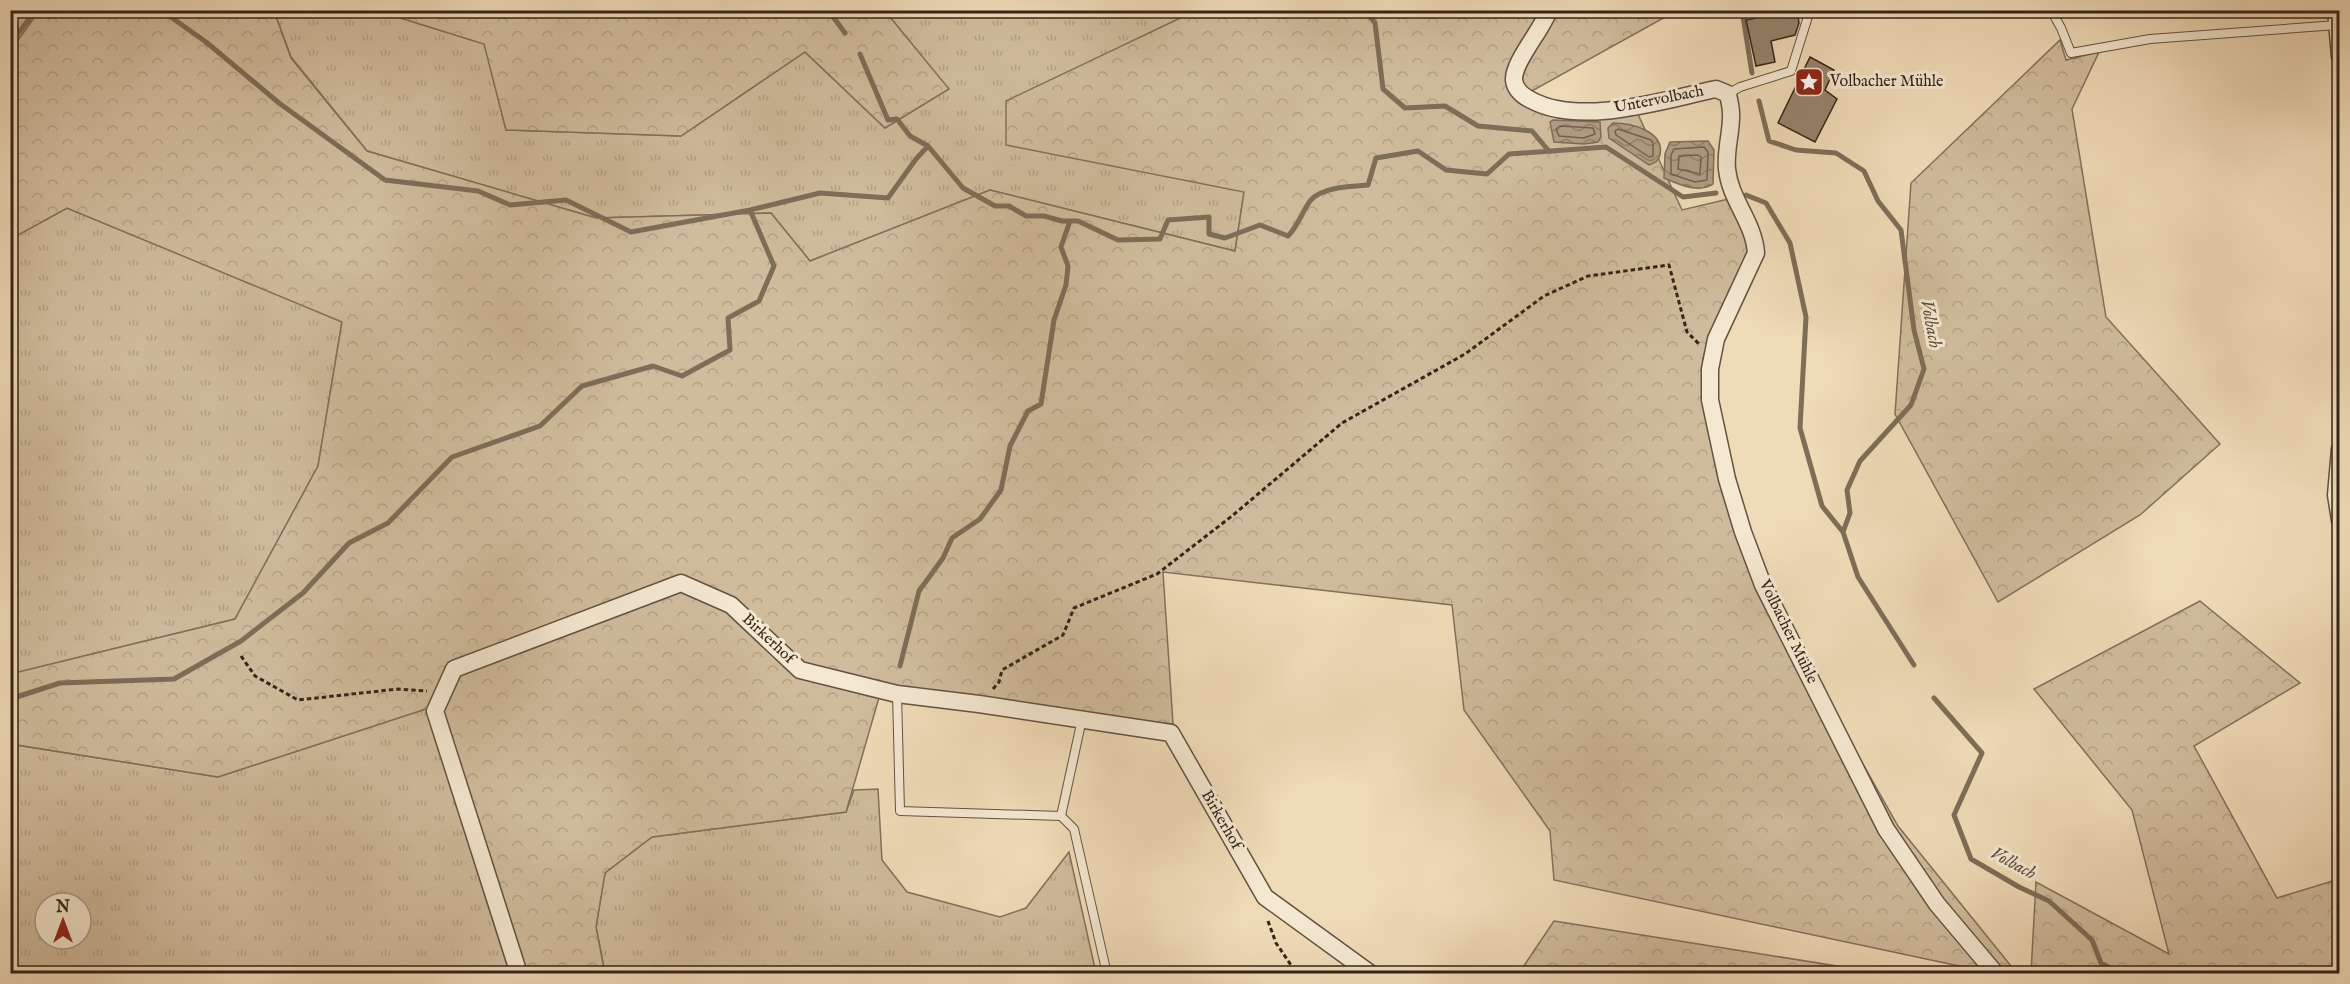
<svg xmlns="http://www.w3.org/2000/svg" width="2350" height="984" font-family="'IM FELL English',serif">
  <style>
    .grass { fill: url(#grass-tufts); stroke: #82705c; stroke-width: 1.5; fill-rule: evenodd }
    .forest { fill: url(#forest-crowns); stroke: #82705c; stroke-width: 1.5 }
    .water { fill: url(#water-waves); stroke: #7e6d58; stroke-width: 1.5 }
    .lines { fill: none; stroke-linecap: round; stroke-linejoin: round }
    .shore { stroke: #72604e; stroke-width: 1.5 }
    .stream { stroke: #7e6d58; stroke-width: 5 }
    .building { fill: #96836c; stroke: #34241a; stroke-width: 1.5 }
    .lane-casing { stroke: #635242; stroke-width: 10 }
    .street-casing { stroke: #635242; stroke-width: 19 }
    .path { stroke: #34241a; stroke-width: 3; stroke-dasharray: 4.5 3; stroke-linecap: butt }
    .lane { stroke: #f5e8d1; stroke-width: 8 }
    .street { stroke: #f5e8d1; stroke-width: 16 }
    .labels { text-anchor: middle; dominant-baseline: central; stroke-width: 6; stroke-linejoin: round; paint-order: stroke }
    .poi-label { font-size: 16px; fill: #34241a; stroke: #f5e8d1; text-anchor: start }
    .street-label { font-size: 16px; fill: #34241a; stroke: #f5e8d1 }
    .water-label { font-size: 18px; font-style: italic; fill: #5f4e3e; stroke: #f5e8d1 }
  </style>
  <defs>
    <pattern id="grass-tufts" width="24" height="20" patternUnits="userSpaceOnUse" patternTransform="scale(1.5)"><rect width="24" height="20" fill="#d0bc9d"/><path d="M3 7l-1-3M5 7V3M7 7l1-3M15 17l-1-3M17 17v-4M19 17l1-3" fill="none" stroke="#b3a187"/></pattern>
    <pattern id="forest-crowns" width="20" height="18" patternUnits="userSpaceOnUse" patternTransform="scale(1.5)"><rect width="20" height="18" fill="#d0bc9d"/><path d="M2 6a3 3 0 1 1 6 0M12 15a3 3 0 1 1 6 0" fill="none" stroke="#b3a187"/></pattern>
    <pattern id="water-waves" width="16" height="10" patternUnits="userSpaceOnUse" patternTransform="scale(1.5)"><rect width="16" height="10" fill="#b09d82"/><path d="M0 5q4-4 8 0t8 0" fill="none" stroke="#90806a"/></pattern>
  </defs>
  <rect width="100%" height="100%" fill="#f0dbb8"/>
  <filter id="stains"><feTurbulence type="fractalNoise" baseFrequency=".00333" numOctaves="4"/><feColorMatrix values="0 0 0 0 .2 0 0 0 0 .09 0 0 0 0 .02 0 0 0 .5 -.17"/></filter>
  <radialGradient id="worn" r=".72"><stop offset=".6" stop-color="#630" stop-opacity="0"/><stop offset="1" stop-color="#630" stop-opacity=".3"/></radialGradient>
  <path class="grass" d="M11,10L39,11L11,50L10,11Z
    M274,11H378L485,44L506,130L681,136L805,52L885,128L948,89L885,11H1195L1143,36L1244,192L1235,251L990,190L810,261L771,213L596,218L367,151L291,57Z
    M67,208L342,321L318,466L235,619L11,674L10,239Z
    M429,708L513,973H11L10,744L218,777ZM45,903H81V939H45Z
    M878,789L882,860L907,892L1000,917L1026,908L1069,852L1096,973H605L596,927L605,873L652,837L846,812L854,790Z"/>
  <path class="forest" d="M39,11H274L291,58L367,151L596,218L771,213L810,261L990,190L1235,251L1244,192L1006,145V101L1195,11H1676L1521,97L1636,110L1682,210L1733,198L1751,251L1703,358L1720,481L1760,582L1898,826L2011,966L2005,973H1992L1554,880L1550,831L1464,710L1452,605L1163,572L1173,724L897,691L802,665L681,580L453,662L429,708L218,777L11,744L10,674L235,619L318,466L342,322L67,208L11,239V50Z
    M378,11H885L949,89L885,128L805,52L681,136L506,130L484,44Z
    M2060,40L2066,60L2099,52L2072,109L2106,317L2220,444L2140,515L1998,602L1895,414L1911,183Z
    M680,588L730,608L799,674L880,694L846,812L652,837L605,873L596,927L605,974L524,973L441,713L459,672Z
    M2200,601L2300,683L2194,746L2277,898L2339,879V973H2031L2036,882L2169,954L2132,810L2034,689Z
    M1554,921L1881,973H1519Z"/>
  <path class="water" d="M1553,120L1600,122L1601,137L1598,142L1584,144L1554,142L1550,122Z
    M1613,123C1631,123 1665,131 1660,155C1659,161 1655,163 1649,165L1609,138L1608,128Z
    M1708,141L1714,150L1713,184C1699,194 1678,184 1664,178L1665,154L1670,142Z"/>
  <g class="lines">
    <path class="shore" d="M1560,126L1593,128L1595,134L1584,138L1559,136L1556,129Z
      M1618,129L1651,140L1653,143V156L1649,157L1616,135L1615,131Z
      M1704,147L1708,152L1707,180L1695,182L1671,174V155L1674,149Z
      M1698,155L1701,157L1700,174L1678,169L1679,156Z"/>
    <path class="stream" d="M161,10L206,42L279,103L385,180L478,191L510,205L566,200L631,232L750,210L820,193L888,198L916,159L928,146L963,188L995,206H1009L1026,216H1044L1062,221H1078L1118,240L1160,239L1168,220L1209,217V234L1225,238L1260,225L1288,236C1298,226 1302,212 1310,201C1321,187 1352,186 1368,185L1376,158L1418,151L1446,170L1487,174L1509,154L1606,147L1683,197L1716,193
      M828,10L845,33
      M1364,10L1375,23L1383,89L1405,108L1445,106L1478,126L1532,131L1548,150
      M1742,10L1752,73
      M10,44L36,10
      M860,54L888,120L897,119L910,136L928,146
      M1759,101L1769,141L1796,150L1836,153L1864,171L1878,201L1901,230L1914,330L1924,369L1911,405L1860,461L1847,490L1850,513L1843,532L1858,577L1914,665
      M1746,195L1766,203L1790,243L1806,317L1800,428L1822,506L1843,532
      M900,666L919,591L943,558L952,538L980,519L1001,490L1010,446L1028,411L1041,404L1054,320L1066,285L1068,266L1061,247L1070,221
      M1934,698L1982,753L1954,815L1971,859L2019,887L2049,901L2092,940L2101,963L2121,974
      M10,699L60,683L174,679L241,641L303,593L349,543L388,523L452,457L540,426L582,386L653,366L682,376L730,350L728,318L759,301L774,266L750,210"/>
  </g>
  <path class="building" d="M1771,10H1797L1799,23L1795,35L1771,41L1775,62L1756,66L1746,20L1772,15Z
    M1810,57L1834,70L1825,90L1837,99L1815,142L1778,123Z"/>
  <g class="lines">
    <g class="lane-casing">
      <path id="lane" d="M2051,10L2061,28L2071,53L2150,39L2337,25
        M1728,94L1740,87L1791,71L1810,10
        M897,694L900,811L1061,816L1082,719
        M1061,816L1074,829L1107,974"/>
    </g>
    <g class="street-casing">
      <path id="street" d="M1549,10C1542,30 1513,62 1514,80C1515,90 1523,96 1531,100C1581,127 1663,100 1716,89L1728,94C1729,100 1731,107 1731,113C1732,131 1725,150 1727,169C1730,200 1754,222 1756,253L1716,339L1710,369V400L1727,479L1743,532L1763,585L1886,829L1937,904L1996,974
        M2336,10L2340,57
        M2340,449L2336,495L2340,520
        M519,974L435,711L454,669L681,583L731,605L800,670L897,694L979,704L1171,733L1265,897L1371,974"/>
    </g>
    <path class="path" d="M241,656L255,676L298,700L398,689L427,691
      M993,689L999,682L1002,670L1063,635L1074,608L1157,574L1232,516L1342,423L1465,354L1544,296L1588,276L1669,265L1687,332L1699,344
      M1268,921L1276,943L1297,974"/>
    <use href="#lane" class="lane"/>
    <use href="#street" class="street"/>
  </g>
  <defs>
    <g id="sight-square" transform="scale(1.5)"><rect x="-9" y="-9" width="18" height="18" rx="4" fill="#8f2418" stroke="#f5e8d1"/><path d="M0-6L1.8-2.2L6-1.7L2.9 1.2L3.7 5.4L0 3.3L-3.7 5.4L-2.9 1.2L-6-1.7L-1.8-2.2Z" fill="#fff"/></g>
  </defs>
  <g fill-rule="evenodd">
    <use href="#sight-square" x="1809" y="82"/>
  </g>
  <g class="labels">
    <g class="poi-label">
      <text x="1830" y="82">Volbacher Mühle</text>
    </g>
    <g class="street-label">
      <text transform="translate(1659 100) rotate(-11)">Untervolbach</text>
      <text transform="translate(1788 632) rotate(64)">Volbacher Mühle</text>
      <text transform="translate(768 639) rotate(43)">Birkerhof</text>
      <text transform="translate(1221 820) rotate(60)">Birkerhof</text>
    </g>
    <g class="water-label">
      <text transform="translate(1930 324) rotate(79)">Volbach</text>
      <text transform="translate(2013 864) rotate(28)">Volbach</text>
    </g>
  </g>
  <rect width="2350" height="984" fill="none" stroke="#f0dbb8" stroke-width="36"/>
  <rect x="12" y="12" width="2326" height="960" fill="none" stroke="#34241a" stroke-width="3"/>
  <rect x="18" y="18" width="2314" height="948" fill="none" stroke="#34241a" stroke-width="1.5"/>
  <g transform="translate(63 921)"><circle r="28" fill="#f5e8d1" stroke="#a89a88" stroke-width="1.5"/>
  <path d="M0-4.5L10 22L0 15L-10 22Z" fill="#8f2418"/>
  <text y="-9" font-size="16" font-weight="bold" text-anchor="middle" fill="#34241a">N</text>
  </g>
  <rect width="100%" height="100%" filter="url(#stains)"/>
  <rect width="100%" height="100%" fill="url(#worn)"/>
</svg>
